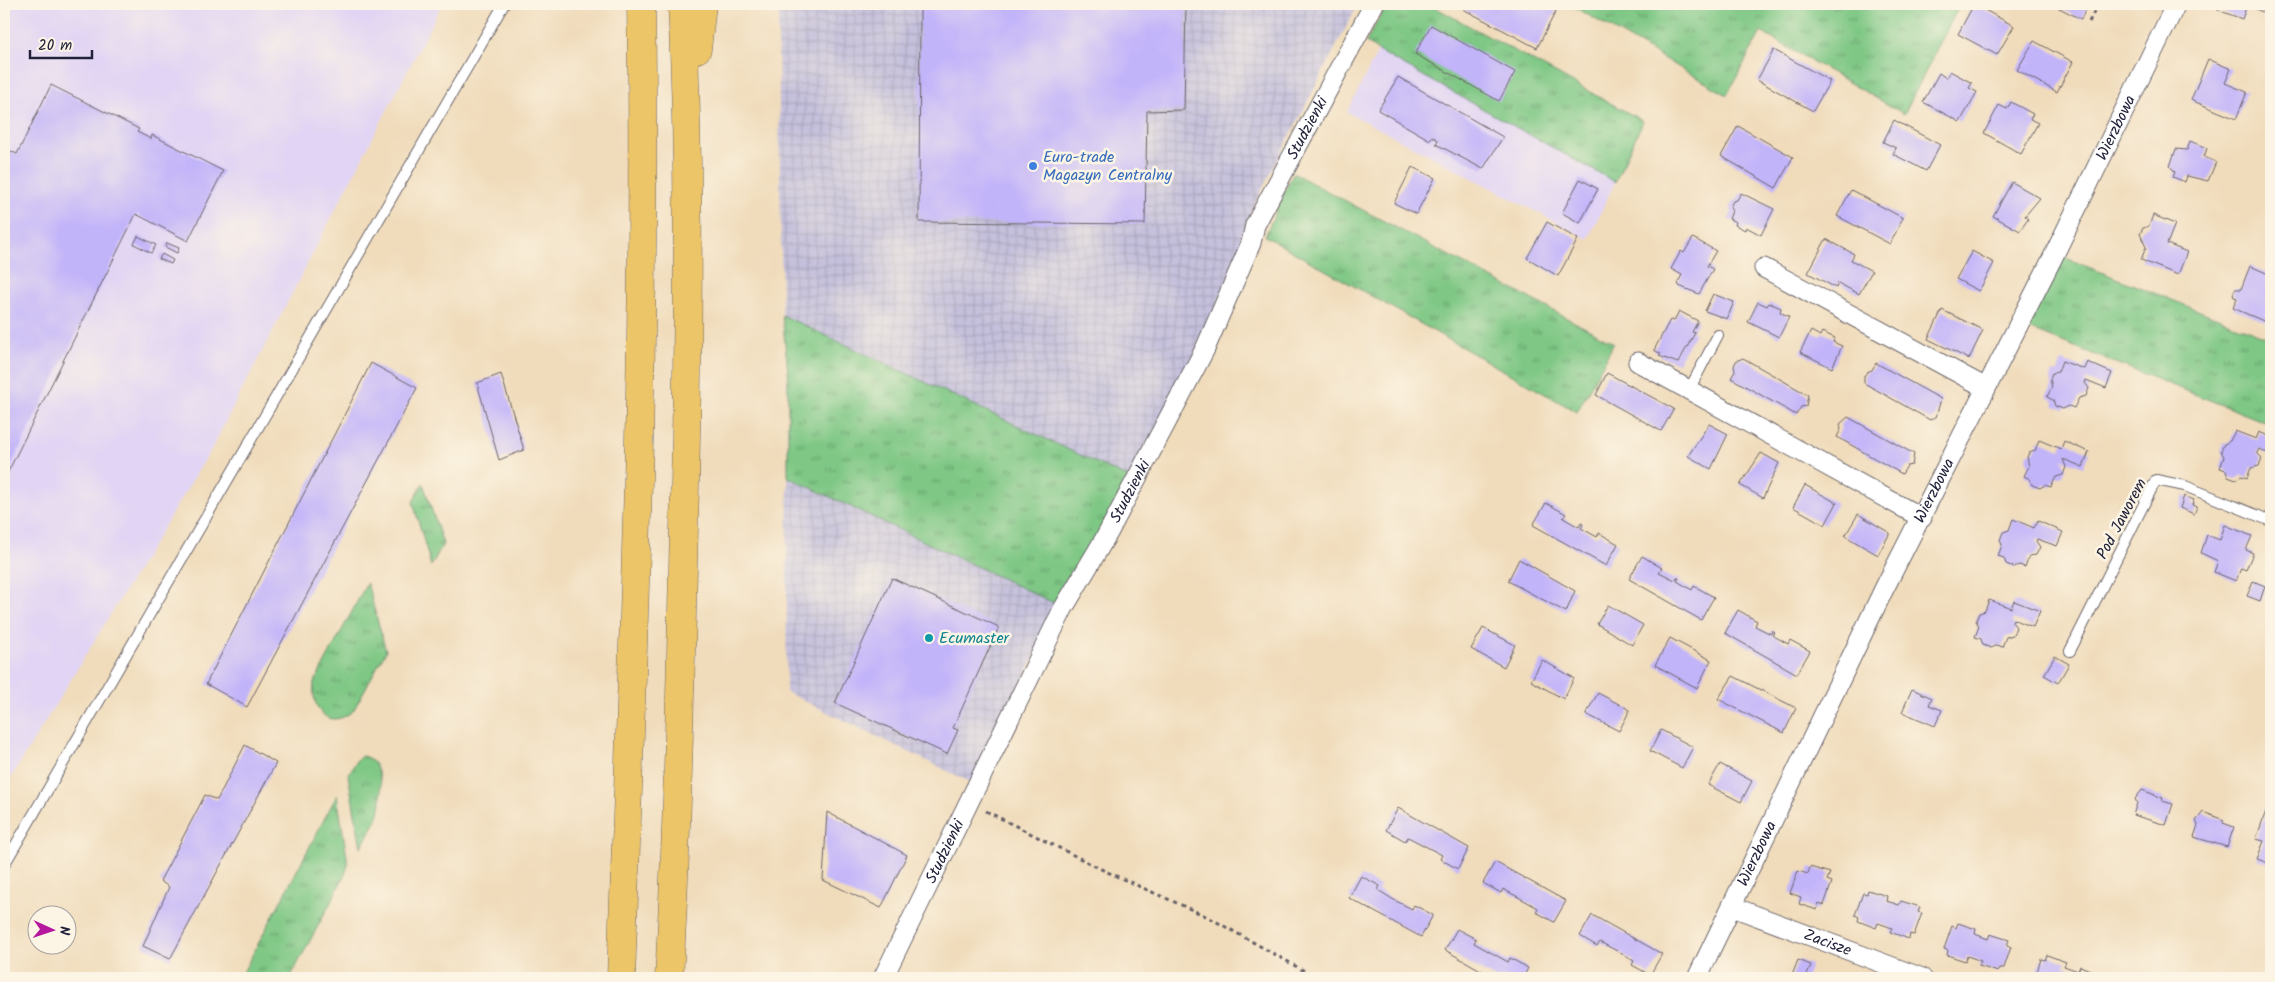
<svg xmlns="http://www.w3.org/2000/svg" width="2275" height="982" font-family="Kalam,sans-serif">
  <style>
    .built { fill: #e1d4f4 }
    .industrial { fill: url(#industrial-grid) }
    .grass { fill: url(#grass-tufts); stroke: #507460 }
    .building { fill: #c2b4f9 }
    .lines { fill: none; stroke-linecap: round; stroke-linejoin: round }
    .service-casing { stroke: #6a6368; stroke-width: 12 }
    .minor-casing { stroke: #6a6368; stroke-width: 21 }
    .motorway-casing { stroke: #6a6368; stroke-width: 29 }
    .path { stroke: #6a6368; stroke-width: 3; stroke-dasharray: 4 4; stroke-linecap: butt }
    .service { stroke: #fff; stroke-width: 10 }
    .minor { stroke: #fff; stroke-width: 19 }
    .motorway { stroke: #edc569; stroke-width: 28 }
    .shop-dot { fill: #3f7fe0; stroke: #fcf5e5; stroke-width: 2 }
    .culture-dot { fill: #0f9aa8; stroke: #fcf5e5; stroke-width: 2 }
    .labels { text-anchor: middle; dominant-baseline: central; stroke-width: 5; stroke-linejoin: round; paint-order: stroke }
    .street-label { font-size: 16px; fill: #22223b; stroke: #fcf5e5 }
    .shop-label { font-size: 16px; fill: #366cbe; stroke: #fcf5e5; text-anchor: start }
    .culture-label { font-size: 16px; fill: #0d838f; stroke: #fcf5e5; text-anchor: start }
  </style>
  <defs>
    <pattern id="industrial-grid" width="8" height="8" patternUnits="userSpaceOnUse" patternTransform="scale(1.25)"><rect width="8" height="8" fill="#c5c0db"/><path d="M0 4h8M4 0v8" fill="none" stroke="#a9a5bd"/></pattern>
    <pattern id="grass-tufts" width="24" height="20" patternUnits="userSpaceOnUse" patternTransform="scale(1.25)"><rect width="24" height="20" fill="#7ec784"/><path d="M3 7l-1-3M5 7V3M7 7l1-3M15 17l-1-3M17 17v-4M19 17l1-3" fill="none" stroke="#67a16d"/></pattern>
  </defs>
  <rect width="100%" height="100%" fill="#fcf5e5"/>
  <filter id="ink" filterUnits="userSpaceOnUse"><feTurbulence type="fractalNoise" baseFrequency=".02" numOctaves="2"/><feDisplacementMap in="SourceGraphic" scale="10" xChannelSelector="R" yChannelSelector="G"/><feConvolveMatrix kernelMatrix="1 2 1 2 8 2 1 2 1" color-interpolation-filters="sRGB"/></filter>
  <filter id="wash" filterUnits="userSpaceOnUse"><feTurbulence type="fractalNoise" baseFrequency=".0096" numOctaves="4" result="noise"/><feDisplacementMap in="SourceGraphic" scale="20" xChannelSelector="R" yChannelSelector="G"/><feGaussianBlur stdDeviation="1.12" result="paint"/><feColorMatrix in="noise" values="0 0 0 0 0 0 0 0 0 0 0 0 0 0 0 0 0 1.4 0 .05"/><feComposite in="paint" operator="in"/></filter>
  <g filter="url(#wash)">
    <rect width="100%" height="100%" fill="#f0dcbb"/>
    <path class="built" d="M4,4H442L212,448L4,789Z
      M1378,51L1615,182L1588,239L1347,112Z"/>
    <path class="industrial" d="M780,4H1347L1356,8L1252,209L1237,257L1201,345L1129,478L782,315L778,32Z
      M788,477L1060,606L972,783L786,692Z"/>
    <path class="grass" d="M1387,4H1429L1643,121L1615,182L1378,51L1366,42Z
      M1569,4H1960L1904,114L1761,32L1727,95Z
      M1293,173L1614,343L1577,412L1265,236Z
      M2063,257L2271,339V406L2265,422L2027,328Z
      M782,315L1129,478L1060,606L788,477V372Z
      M423,483L443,544L431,566L413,502Z
      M367,583L386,651L353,711C328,731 311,710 314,683Z
      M362,756C384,758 384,803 377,819C373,828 366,838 361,847L348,775L357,760Z
      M337,795L348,863L346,872L333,898L290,978H240Z"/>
    <g id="blocks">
      <path class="building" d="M370,4H388L384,11Z
        M920,4H1186L1184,110L1147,111L1145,224L919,222Z
        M1465,4H1544L1556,11L1537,48L1463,9Z
        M1974,4L2014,26L1997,55L1958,34Z
        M2051,4H2089L2081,19Z
        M2221,4H2271V10L2269,15L2247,5L2242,19L2218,10Z
        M1431,25L1515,72L1499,101L1415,54Z
        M2034,41L2073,62L2057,92L2017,70Z
        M1774,50L1830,81L1813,111L1757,80Z
        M2208,59L2231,69L2225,83L2247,92L2236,119L2191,100Z
        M1950,71L1972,83L1969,88L1977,92L1960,122L1923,102L1939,73L1946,78Z
        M1398,77L1503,137L1483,169L1436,144L1438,140L1432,136L1430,140L1378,110Z
        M51,85L139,129L137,132L151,139L152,135L223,171L188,241L136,214L4,480V148L17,154Z
        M2011,102L2033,114L2030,119L2038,123L2021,154L1984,133L1999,105L2007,109Z
        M1894,120L1940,145L1926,171L1893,154L1896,148L1883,142Z
        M1738,126L1793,157L1776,188L1721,156Z
        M2190,141L2207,148L2204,157L2216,162L2208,181L2187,176L2185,182L2173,177L2175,172L2170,166L2176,149L2187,150Z
        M1412,167L1435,178L1416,214L1394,203Z
        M1580,179L1598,189L1580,223L1562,213Z
        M2012,182L2040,198L2025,216L2028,219L2020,231L1993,216Z
        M1851,190L1903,218L1890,244L1837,216Z
        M1741,193L1774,209L1761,235L1746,227L1745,230L1735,225L1736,222L1729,219L1732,211L1730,207L1733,201L1737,200Z
        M2153,215L2175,224L2167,244L2187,252L2178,275L2141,260L2146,247L2140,234L2143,228L2149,226Z
        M1547,222L1578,239L1558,276L1527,258Z
        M138,236L156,245L151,253L134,244Z
        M1693,238L1716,251L1707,266L1713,269L1699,294L1679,286L1678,282L1682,275L1671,269L1681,251L1684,253Z
        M1826,239L1854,254L1851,260L1872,271L1859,294L1838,283L1836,288L1808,273Z
        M167,243L179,248L177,253L165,247Z
        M1972,251L1994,263L1979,291L1956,279Z
        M162,254L173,260L171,264L159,259Z
        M2250,266L2271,275V293L2267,305L2271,309L2266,322L2233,308L2237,298L2234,297L2233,294L2235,289H2241Z
        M1713,294L1734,302L1727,319L1705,311Z
        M1758,302L1767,306L1769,303L1781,308L1780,312L1789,317L1779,337L1748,322Z
        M1942,310L1983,330L1969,359L1928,339Z
        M1679,311L1698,321L1692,332L1695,333L1678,363L1659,356L1661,354L1654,350L1670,320L1674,321Z
        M1811,331L1820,336L1822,332L1835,338L1833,342L1842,346L1832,368L1800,352Z
        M1743,358L1808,395L1806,406L1801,407L1796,415L1731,378L1735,371L1734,366L1736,361Z
        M2062,361L2084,369L2087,362L2112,373L2106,388L2086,380L2085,383L2089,388L2086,396L2079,398L2074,408L2069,406L2063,409L2055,406L2053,400L2047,397L2052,387L2050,379L2052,373L2058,372Z
        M371,363L417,388L247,707L206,684Z
        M1876,363L1941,399L1936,417L1930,420L1864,383V376L1867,372L1872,370Z
        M1607,373L1674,409L1661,431L1596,395Z
        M501,374L524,450L499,460L477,383Z
        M1848,417L1914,454L1912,465L1907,466L1902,474L1837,437L1841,429L1840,424Z
        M1709,424L1728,434L1711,469L1688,456Z
        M2235,431L2256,439L2259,432L2271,437V455L2259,449L2257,453L2262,458L2259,466L2251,468L2247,478L2241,476L2236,479L2228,476L2226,470L2220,468L2224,457L2221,451L2224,444L2230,441Z
        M2039,440L2061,449L2064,441L2089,452L2083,467L2063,459L2066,467L2063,475L2056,477L2051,487L2045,485L2040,488L2032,485L2030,479L2024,476L2029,466L2027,457L2029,453L2035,451Z
        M1761,453L1779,463L1763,498L1740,485Z
        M1805,485L1837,503L1825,525L1793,507Z
        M2184,496L2194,500L2192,505L2197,507L2194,514L2180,508Z
        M1546,503L1566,514L1563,518L1579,527L1581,523L1583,524L1581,528L1597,537L1599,533L1618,544L1606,566L1533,525Z
        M1858,514L1890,533L1878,555L1845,536Z
        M2013,519L2034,528L2038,521L2063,532L2057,546L2037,539L2036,541L2040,547L2036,555L2029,556L2025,567L2019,565L2014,567L2006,564L2004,558L1998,556L2002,545L2000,540L2003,532L2009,530Z
        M2225,525L2252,536L2246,550L2253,553L2246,570L2241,568L2236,581L2214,572L2218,561L2201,553L2207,535L2220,540Z
        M1642,556L1662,568L1659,572L1675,580L1677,577L1679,578L1677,581L1692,590L1694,586L1714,597L1701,620L1629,579Z
        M1519,559L1575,591L1566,612L1508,581Z
        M892,578L999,627L953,728L958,730L947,754L835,703Z
        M2253,581L2265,586L2260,601L2247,596Z
        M1989,600L2011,608L2014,601L2040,611L2033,627L2013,619L2012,622L2016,627L2013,635L2006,637L2002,647L1996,645L1991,648L1983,645L1981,639L1975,637L1979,626L1976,621L1979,613L1985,611Z
        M1608,605L1643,625L1632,645L1597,624Z
        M1738,610L1757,621L1755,626L1771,634L1772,630L1775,632L1772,635L1788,644L1790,640L1810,651L1797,674L1725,633Z
        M1483,628L1515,645L1504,667L1471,649Z
        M1670,638L1711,660L1697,688L1655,665Z
        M2055,656L2069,664L2058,683L2044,675Z
        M1542,660L1574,678L1564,699L1531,681Z
        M1733,676L1796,708L1784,733L1718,699Z
        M1912,689L1932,698L1929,705L1942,710L1935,726L1902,712Z
        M1598,693L1630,710L1619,731L1586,714Z
        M1661,730L1693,747L1682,768L1650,751Z
        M245,745L276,763L170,959L143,946L169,887L160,881L205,795L217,800Z
        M1720,764L1752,781L1741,802L1708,785Z
        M2142,790L2163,798L2162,801L2173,804L2166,825L2133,815L2137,803L2135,799Z
        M1398,808L1469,848L1458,869L1440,859L1442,855L1408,837L1405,841L1386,830Z
        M2266,811L2271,813V864L2257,859L2264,841L2256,839Z
        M827,812L907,855L881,908L823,880Z
        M2203,812L2224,820L2223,823L2234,827L2227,847L2194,837L2198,825L2196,821Z
        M1495,862L1566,901L1554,922L1536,912L1538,908L1520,898L1503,889L1501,893L1483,883Z
        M1810,867L1830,873L1827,880L1832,882L1824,905L1819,903L1817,910L1799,904L1801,897L1790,893L1798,871L1808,874Z
        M1361,876L1380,886L1378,890L1394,900L1412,909L1414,905L1433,915L1421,937L1349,898Z
        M1868,890L1887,896L1886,901L1893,903L1899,905L1901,901L1920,907L1918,912L1922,913L1914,935L1910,934L1909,939L1890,932L1892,928L1884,925L1878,923L1876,928L1858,921L1859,917L1855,915L1863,893L1867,894Z
        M1592,915L1662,954L1650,975L1632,965L1634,961L1617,951L1600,942L1597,946L1580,936Z
        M1958,923L1976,929L1975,934L1988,939L1990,934L2009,940L2007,945L2011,947L2004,968H1999L1998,972L1979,966L1981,961L1973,958L1967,956L1965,961L1947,955L1948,950L1944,949L1952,926L1956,928Z
        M1457,929L1476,939L1474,943L1508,962L1510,958L1528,968L1523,978H1495L1445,950Z
        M2047,955L2066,962L2064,966L2078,971L2080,966L2098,973L2097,978H2035L2041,959L2045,960Z
        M1798,960L1811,965L1806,978H1791Z"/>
    </g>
  </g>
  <g filter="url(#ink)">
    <use href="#blocks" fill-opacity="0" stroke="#6a6368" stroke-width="1"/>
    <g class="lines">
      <g class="service-casing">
        <path id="service" d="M1689,390L1718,335
          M2070,651L2156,480L2185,486L2271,521
          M4,865L504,4"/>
      </g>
      <g class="minor-casing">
        <g id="minor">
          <path d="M1764,268L1986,388"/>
          <path d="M1638,362L1922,518"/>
          <path id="s1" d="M1733,907L1922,978"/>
          <path id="s2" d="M883,978L1063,609L1108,533L1205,349L1251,243L1255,225L1374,4"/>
          <path id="s3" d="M1697,978L1884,589L2052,259L2176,4"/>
        </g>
      </g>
      <g class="motorway-casing">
        <path id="motorway" d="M697,49L702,4
          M621,978C633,654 647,328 641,4
          M669,978C677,841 680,704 683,567C688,379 691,191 682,4"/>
      </g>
      <path class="path" d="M2089,22L2098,4
        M986,811L1105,871L1208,917L1317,978"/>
      <use href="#service" class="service"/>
      <use href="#minor" class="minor"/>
      <use href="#motorway" class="motorway"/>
    </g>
  </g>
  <circle class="shop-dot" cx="1033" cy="166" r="5"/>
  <circle class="culture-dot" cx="929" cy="638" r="5"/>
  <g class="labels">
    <g class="street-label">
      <text stroke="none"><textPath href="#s2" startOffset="951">Studzienki</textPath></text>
      <text stroke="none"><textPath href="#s3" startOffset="948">Wierzbowa</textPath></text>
      <text stroke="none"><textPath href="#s3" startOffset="542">Wierzbowa</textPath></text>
      <text stroke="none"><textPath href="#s2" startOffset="546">Studzienki</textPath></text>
      <text transform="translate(2122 519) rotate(-62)">Pod Jaworem</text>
      <text stroke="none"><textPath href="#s2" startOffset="141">Studzienki</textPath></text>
      <text stroke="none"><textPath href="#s3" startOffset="138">Wierzbowa</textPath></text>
      <text stroke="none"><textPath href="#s1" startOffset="101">Zacisze</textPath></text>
    </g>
    <g class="shop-label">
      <text x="1043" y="157">Euro-trade<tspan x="1043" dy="18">Magazyn Centralny</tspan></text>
    </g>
    <g class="culture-label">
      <text x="939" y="638">Ecumaster</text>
    </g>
  </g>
  <rect width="2275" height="982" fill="none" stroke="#fcf5e5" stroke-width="20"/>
  <g transform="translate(52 930) rotate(93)"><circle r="24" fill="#fcf5e5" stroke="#a5a1a1"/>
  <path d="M0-4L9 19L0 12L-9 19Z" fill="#b5179e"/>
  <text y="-8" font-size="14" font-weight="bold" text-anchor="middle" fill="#22223b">N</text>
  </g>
  <path d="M30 50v8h62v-8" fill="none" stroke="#22223b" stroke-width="2.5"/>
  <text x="38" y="50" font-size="15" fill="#22223b" stroke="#fcf5e5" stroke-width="4" paint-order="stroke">20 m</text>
</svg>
